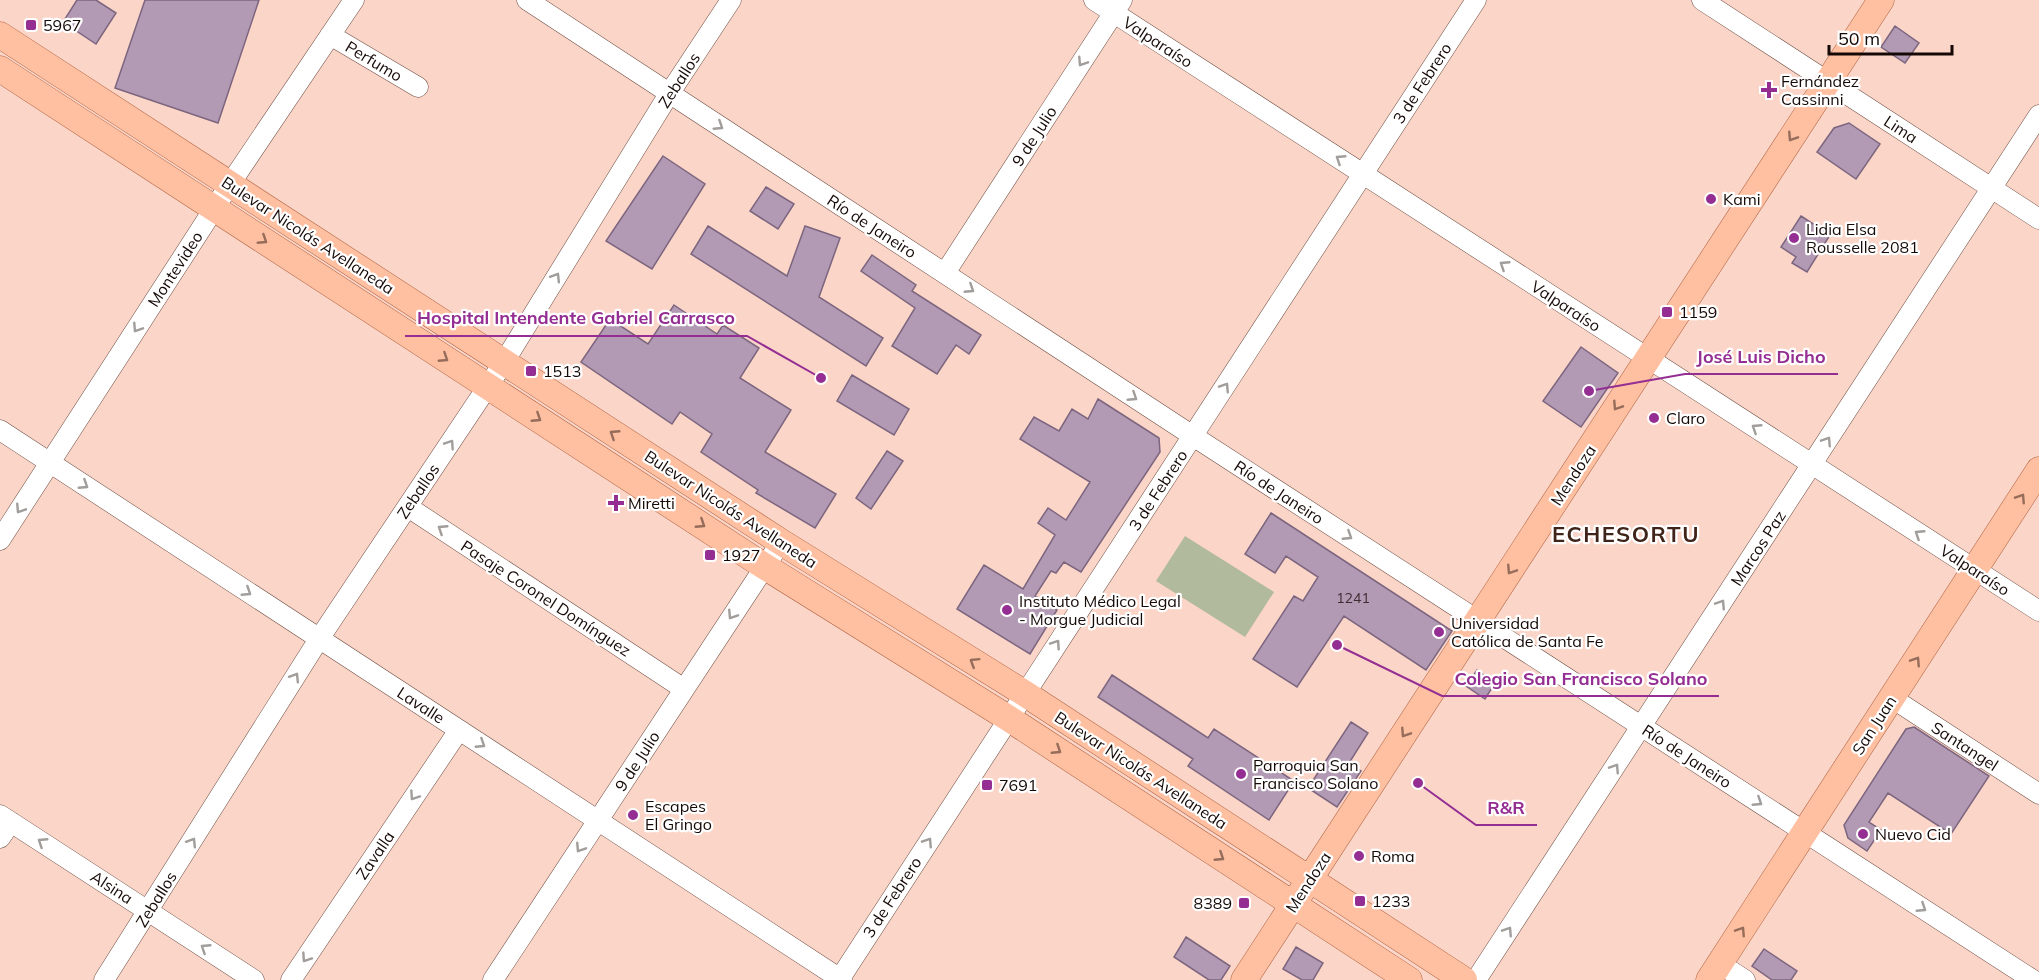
<svg xmlns="http://www.w3.org/2000/svg" width="2039" height="980" font-family="Mulish,sans-serif">
  <style>
    .green { fill: #b2ba9d }
    .building { fill: #b39ab4; stroke: #7c657e; stroke-width: 1.5 }
    .lines { fill: none; stroke-linecap: round; stroke-linejoin: round }
    .minor-casing { stroke: #6f5045; stroke-width: 21 }
    .major-casing { stroke: #ad6442; stroke-width: 27 }
    .minor { stroke: #fff; stroke-width: 20 }
    .major { stroke: #ffbfa1; stroke-width: 26 }
    .oneway { stroke: #a19d9b }
    .oneway2 { stroke: #966d5b }
    .poi-dot { fill: #942e93; stroke: #fff; stroke-width: 2 }
    .labels { text-anchor: middle; dominant-baseline: central; stroke-width: 4.5; stroke-linejoin: round; paint-order: stroke }
    .number-label { font-size: 14px; fill: #3c2d32 }
    .poi-label { font-size: 16px; fill: #150906; stroke: #fff; text-anchor: start }
    .street-label { font-size: 16px; fill: #150906; stroke: #fff }
    .district-label { font-size: 22px; font-weight: bold; letter-spacing: 1.5px; fill: #40241a; stroke: #fff }
    .leader { fill: none; stroke: #942e93; stroke-width: 2 }
    .callout-dot { fill: #942e93; stroke: #fff; stroke-width: 2 }
    .callout-label { font-size: 18px; text-anchor: middle; font-weight: bold; fill: #942e93; stroke: #fff; stroke-width: 4.5; stroke-linejoin: round; paint-order: stroke }
  </style>
  <rect width="100%" height="100%" fill="#fbd5c8"/>
  <path class="green" d="M1185,536L1274,592L1245,637L1156,581Z"/>
  <path class="building" d="M77,0H96L116,13L96,44L63,22Z
    M145,0H259L218,123L115,88Z
    M1895,26L1919,43L1905,63L1881,47Z
    M1849,123L1880,144L1856,179L1817,152L1834,128Z
    M663,156L705,184L652,269L606,241Z
    M766,187L794,204L778,229L750,211Z
    M1801,216L1830,235L1807,272L1792,263L1796,257L1781,247Z
    M708,226L787,276L805,226L840,238L819,297L883,338L866,366L691,254Z
    M872,255L916,285L912,291L981,335L969,354L956,345L937,374L892,346L915,308L861,271Z
    M674,305L717,334L723,325L759,348L740,378L791,410L765,452L836,494L815,528L756,493L758,490L701,452L712,434L680,412L672,424L581,362L610,319L648,344Z
    M1581,347L1618,373L1581,427L1543,401Z
    M852,375L909,409L894,435L837,401Z
    M1098,399L1159,438L1160,452L1081,572L1064,562L1056,573L1051,571L1035,596L1057,610L1030,654L957,609L984,565L1023,589L1055,535L1038,523L1048,508L1066,520L1090,482L1020,439L1034,417L1059,431L1072,409L1088,419Z
    M887,451L903,461L871,509L856,498Z
    M1271,513L1452,631L1426,670L1344,616L1297,687L1253,659L1294,596L1303,601L1318,577L1286,556L1275,573L1245,554Z
    M1477,670L1495,683L1485,699L1466,686Z
    M1112,675L1208,738L1214,729L1294,781L1269,820L1188,766L1193,759L1098,697Z
    M1351,722L1368,733L1349,763L1361,771L1337,807L1308,788Z
    M1914,727L1989,776L1951,834L1888,793L1869,822L1881,830L1867,851L1848,838L1844,825L1906,729Z
    M1186,937L1230,966L1221,980H1209L1174,957Z
    M1296,947L1323,963L1313,980H1302L1283,969Z
    M1764,949L1797,971L1791,980H1772L1752,966Z"/>
  <g class="lines">
    <g class="minor-casing">
      <path id="minor" d="M527,0L1193,436L2033,980
        M1094,0L2039,611
        M1702,0L2039,219
        M330,35L418,87
        M945,273L1122,0
        M0,430L842,980
        M408,507L684,689
        M0,540L230,184L354,0
        M1892,698L2039,794
        M0,815L254,980
        M0,838L11,822
        M1720,964L1745,980
        M104,980L319,639L504,362L669,94L731,0
        M291,980L459,730
        M493,980L781,542
        M839,980L1476,0
        M1476,980L2039,115"/>
    </g>
    <g class="major-casing">
      <path id="major" d="M0,35L781,542L1024,693L1464,980
        M0,69L764,566L1008,718L1409,980
        M1244,980L1881,0
        M1709,980L2039,470"/>
    </g>
    <use href="#minor" class="minor"/>
    <use href="#major" class="major"/>
  </g>
  <defs><path id="oneway-chevron" d="M-2-3.5L2.5 0L-2 3.5" fill="none" stroke-width="1.6" stroke-linecap="round" stroke-linejoin="round" transform="scale(1.5)"/></defs>
  <g class="oneway">
    <use href="#oneway-chevron" transform="translate(1082 62) rotate(123)"/>
    <use href="#oneway-chevron" transform="translate(719 126) rotate(33)"/>
    <use href="#oneway-chevron" transform="translate(1340 159) rotate(-147)"/>
    <use href="#oneway-chevron" transform="translate(1504 265) rotate(-147)"/>
    <use href="#oneway-chevron" transform="translate(556 277) rotate(-58)"/>
    <use href="#oneway-chevron" transform="translate(970 289) rotate(33)"/>
    <use href="#oneway-chevron" transform="translate(137 328) rotate(123)"/>
    <use href="#oneway-chevron" transform="translate(1225 387) rotate(-57)"/>
    <use href="#oneway-chevron" transform="translate(1133 397) rotate(33)"/>
    <use href="#oneway-chevron" transform="translate(1756 428) rotate(-147)"/>
    <use href="#oneway-chevron" transform="translate(1827 441) rotate(-57)"/>
    <use href="#oneway-chevron" transform="translate(450 444) rotate(-56)"/>
    <use href="#oneway-chevron" transform="translate(84 485) rotate(33)"/>
    <use href="#oneway-chevron" transform="translate(20 509) rotate(123)"/>
    <use href="#oneway-chevron" transform="translate(442 529) rotate(-147)"/>
    <use href="#oneway-chevron" transform="translate(1919 534) rotate(-147)"/>
    <use href="#oneway-chevron" transform="translate(1348 536) rotate(33)"/>
    <use href="#oneway-chevron" transform="translate(247 592) rotate(33)"/>
    <use href="#oneway-chevron" transform="translate(1721 604) rotate(-57)"/>
    <use href="#oneway-chevron" transform="translate(732 615) rotate(123)"/>
    <use href="#oneway-chevron" transform="translate(1056 644) rotate(-56)"/>
    <use href="#oneway-chevron" transform="translate(295 677) rotate(-58)"/>
    <use href="#oneway-chevron" transform="translate(481 744) rotate(33)"/>
    <use href="#oneway-chevron" transform="translate(1615 768) rotate(-57)"/>
    <use href="#oneway-chevron" transform="translate(414 796) rotate(124)"/>
    <use href="#oneway-chevron" transform="translate(1758 802) rotate(33)"/>
    <use href="#oneway-chevron" transform="translate(42 842) rotate(-147)"/>
    <use href="#oneway-chevron" transform="translate(192 842) rotate(-58)"/>
    <use href="#oneway-chevron" transform="translate(928 842) rotate(-57)"/>
    <use href="#oneway-chevron" transform="translate(580 848) rotate(123)"/>
    <use href="#oneway-chevron" transform="translate(1922 908) rotate(33)"/>
    <use href="#oneway-chevron" transform="translate(1508 931) rotate(-57)"/>
    <use href="#oneway-chevron" transform="translate(205 948) rotate(-147)"/>
    <use href="#oneway-chevron" transform="translate(306 958) rotate(124)"/>
  </g>
  <g class="oneway2">
    <use href="#oneway-chevron" transform="translate(1792 137) rotate(123)"/>
    <use href="#oneway-chevron" transform="translate(263 240) rotate(33)"/>
    <use href="#oneway-chevron" transform="translate(444 358) rotate(33)"/>
    <use href="#oneway-chevron" transform="translate(1617 406) rotate(123)"/>
    <use href="#oneway-chevron" transform="translate(537 418) rotate(33)"/>
    <use href="#oneway-chevron" transform="translate(614 434) rotate(-147)"/>
    <use href="#oneway-chevron" transform="translate(2021 498) rotate(-57)"/>
    <use href="#oneway-chevron" transform="translate(701 524) rotate(33)"/>
    <use href="#oneway-chevron" transform="translate(1511 570) rotate(123)"/>
    <use href="#oneway-chevron" transform="translate(1916 661) rotate(-57)"/>
    <use href="#oneway-chevron" transform="translate(974 662) rotate(-148)"/>
    <use href="#oneway-chevron" transform="translate(1405 733) rotate(123)"/>
    <use href="#oneway-chevron" transform="translate(1057 750) rotate(33)"/>
    <use href="#oneway-chevron" transform="translate(1220 857) rotate(33)"/>
    <use href="#oneway-chevron" transform="translate(1741 931) rotate(-57)"/>
  </g>
  <g class="poi-dot">
    <rect x="25" y="19" width="12" height="12" rx="3"/>
    <path d="M1766 81h6v6h6v6h-6v6h-6v-6h-6v-6h6z"/>
    <circle cx="1711" cy="199" r="6"/>
    <circle cx="1794" cy="238" r="6"/>
    <rect x="1661" y="306" width="12" height="12" rx="3"/>
    <rect x="525" y="365" width="12" height="12" rx="3"/>
    <circle cx="1654" cy="418" r="6"/>
    <path d="M613 494h6v6h6v6h-6v6h-6v-6h-6v-6h6z"/>
    <rect x="704" y="549" width="12" height="12" rx="3"/>
    <circle cx="1007" cy="610" r="6"/>
    <circle cx="1439" cy="632" r="6"/>
    <circle cx="1241" cy="774" r="6"/>
    <rect x="981" y="779" width="12" height="12" rx="3"/>
    <circle cx="633" cy="815" r="6"/>
    <circle cx="1863" cy="834" r="6"/>
    <circle cx="1359" cy="856" r="6"/>
    <rect x="1354" y="895" width="12" height="12" rx="3"/>
    <rect x="1238" y="897" width="12" height="12" rx="3"/>
  </g>
  <g class="labels">
    <g class="number-label">
      <text x="1353" y="598">1241</text>
    </g>
    <g class="poi-label">
      <text x="43" y="25">5967</text>
      <text x="1781" y="81">Fernández<tspan x="1781" dy="18">Cassinni</tspan></text>
      <text x="1723" y="199">Kami</text>
      <text x="1806" y="229">Lidia Elsa<tspan x="1806" dy="18">Rousselle 2081</tspan></text>
      <text x="1679" y="312">1159</text>
      <text x="543" y="371">1513</text>
      <text x="1666" y="418">Claro</text>
      <text x="628" y="503">Miretti</text>
      <text x="722" y="555">1927</text>
      <text x="1019" y="601">Instituto Médico Legal<tspan x="1019" dy="18">- Morgue Judicial</tspan></text>
      <text x="1451" y="623">Universidad<tspan x="1451" dy="18">Católica de Santa Fe</tspan></text>
      <text x="1253" y="765">Parroquia San<tspan x="1253" dy="18">Francisco Solano</tspan></text>
      <text x="999" y="785">7691</text>
      <text x="645" y="806">Escapes<tspan x="645" dy="18">El Gringo</tspan></text>
      <text x="1875" y="834">Nuevo Cid</text>
      <text x="1371" y="856">Roma</text>
      <text x="1372" y="901">1233</text>
      <text x="1232" y="903" text-anchor="end">8389</text>
    </g>
    <g class="street-label">
      <text transform="translate(1158 42) rotate(33)">Valparaíso</text>
      <text transform="translate(374 61) rotate(31)">Perfumo</text>
      <text transform="translate(679 80) rotate(-57)">Zeballos</text>
      <text transform="translate(1422 83) rotate(-57)">3 de Febrero</text>
      <text transform="translate(1901 129) rotate(33)">Lima</text>
      <text transform="translate(1034 136) rotate(-57)">9 de Julio</text>
      <text transform="translate(872 226) rotate(33)">Río de Janeiro</text>
      <text transform="translate(308 235) rotate(33)">Bulevar Nicolás Avellaneda</text>
      <text transform="translate(175 269) rotate(-57)">Montevideo</text>
      <text transform="translate(1566 306) rotate(33)">Valparaíso</text>
      <text transform="translate(1573 475) rotate(-57)">Mendoza</text>
      <text transform="translate(1158 490) rotate(-57)">3 de Febrero</text>
      <text transform="translate(418 491) rotate(-56)">Zeballos</text>
      <text transform="translate(1279 492) rotate(33)">Río de Janeiro</text>
      <text transform="translate(731 509) rotate(33)">Bulevar Nicolás Avellaneda</text>
      <text transform="translate(1758 548) rotate(-57)">Marcos Paz</text>
      <text transform="translate(1975 570) rotate(33)">Valparaíso</text>
      <text transform="translate(546 598) rotate(33)">Pasaje Coronel Domínguez</text>
      <text transform="translate(421 705) rotate(33)">Lavalle</text>
      <text transform="translate(1874 725) rotate(-57)">San Juan</text>
      <text transform="translate(1965 746) rotate(33)">Santangel</text>
      <text transform="translate(1687 756) rotate(33)">Río de Janeiro</text>
      <text transform="translate(637 761) rotate(-57)">9 de Julio</text>
      <text transform="translate(1141 770) rotate(33)">Bulevar Nicolás Avellaneda</text>
      <text transform="translate(375 855) rotate(-56)">Zavalla</text>
      <text transform="translate(1308 882) rotate(-57)">Mendoza</text>
      <text transform="translate(112 887) rotate(33)">Alsina</text>
      <text transform="translate(892 897) rotate(-57)">3 de Febrero</text>
      <text transform="translate(156 899) rotate(-58)">Zeballos</text>
    </g>
    <g class="district-label">
      <text x="1626" y="534">ECHESORTU</text>
    </g>
  </g>
  <path class="leader" d="M821 378L747 336H405M1589 391L1685 374H1838M1337 645L1442 696H1719M1418 783L1476 825H1537"/>
  <g class="callout-dot">
    <circle cx="821" cy="378" r="6"/>
    <circle cx="1589" cy="391" r="6"/>
    <circle cx="1337" cy="645" r="6"/>
    <circle cx="1418" cy="783" r="6"/>
  </g>
  <g class="callout-label">
    <text x="576" y="324">Hospital Intendente Gabriel Carrasco</text>
    <text x="1761" y="363">José Luis Dicho</text>
    <text x="1581" y="685">Colegio San Francisco Solano</text>
    <text x="1506" y="814">R&amp;R</text>
  </g>
  <path d="M1829 45v9h123v-9" fill="none" stroke="#150906" stroke-width="3"/>
  <text x="1838" y="45" font-size="18" fill="#150906" stroke="#ffffff" stroke-width="4.5" paint-order="stroke">50 m</text>
</svg>
